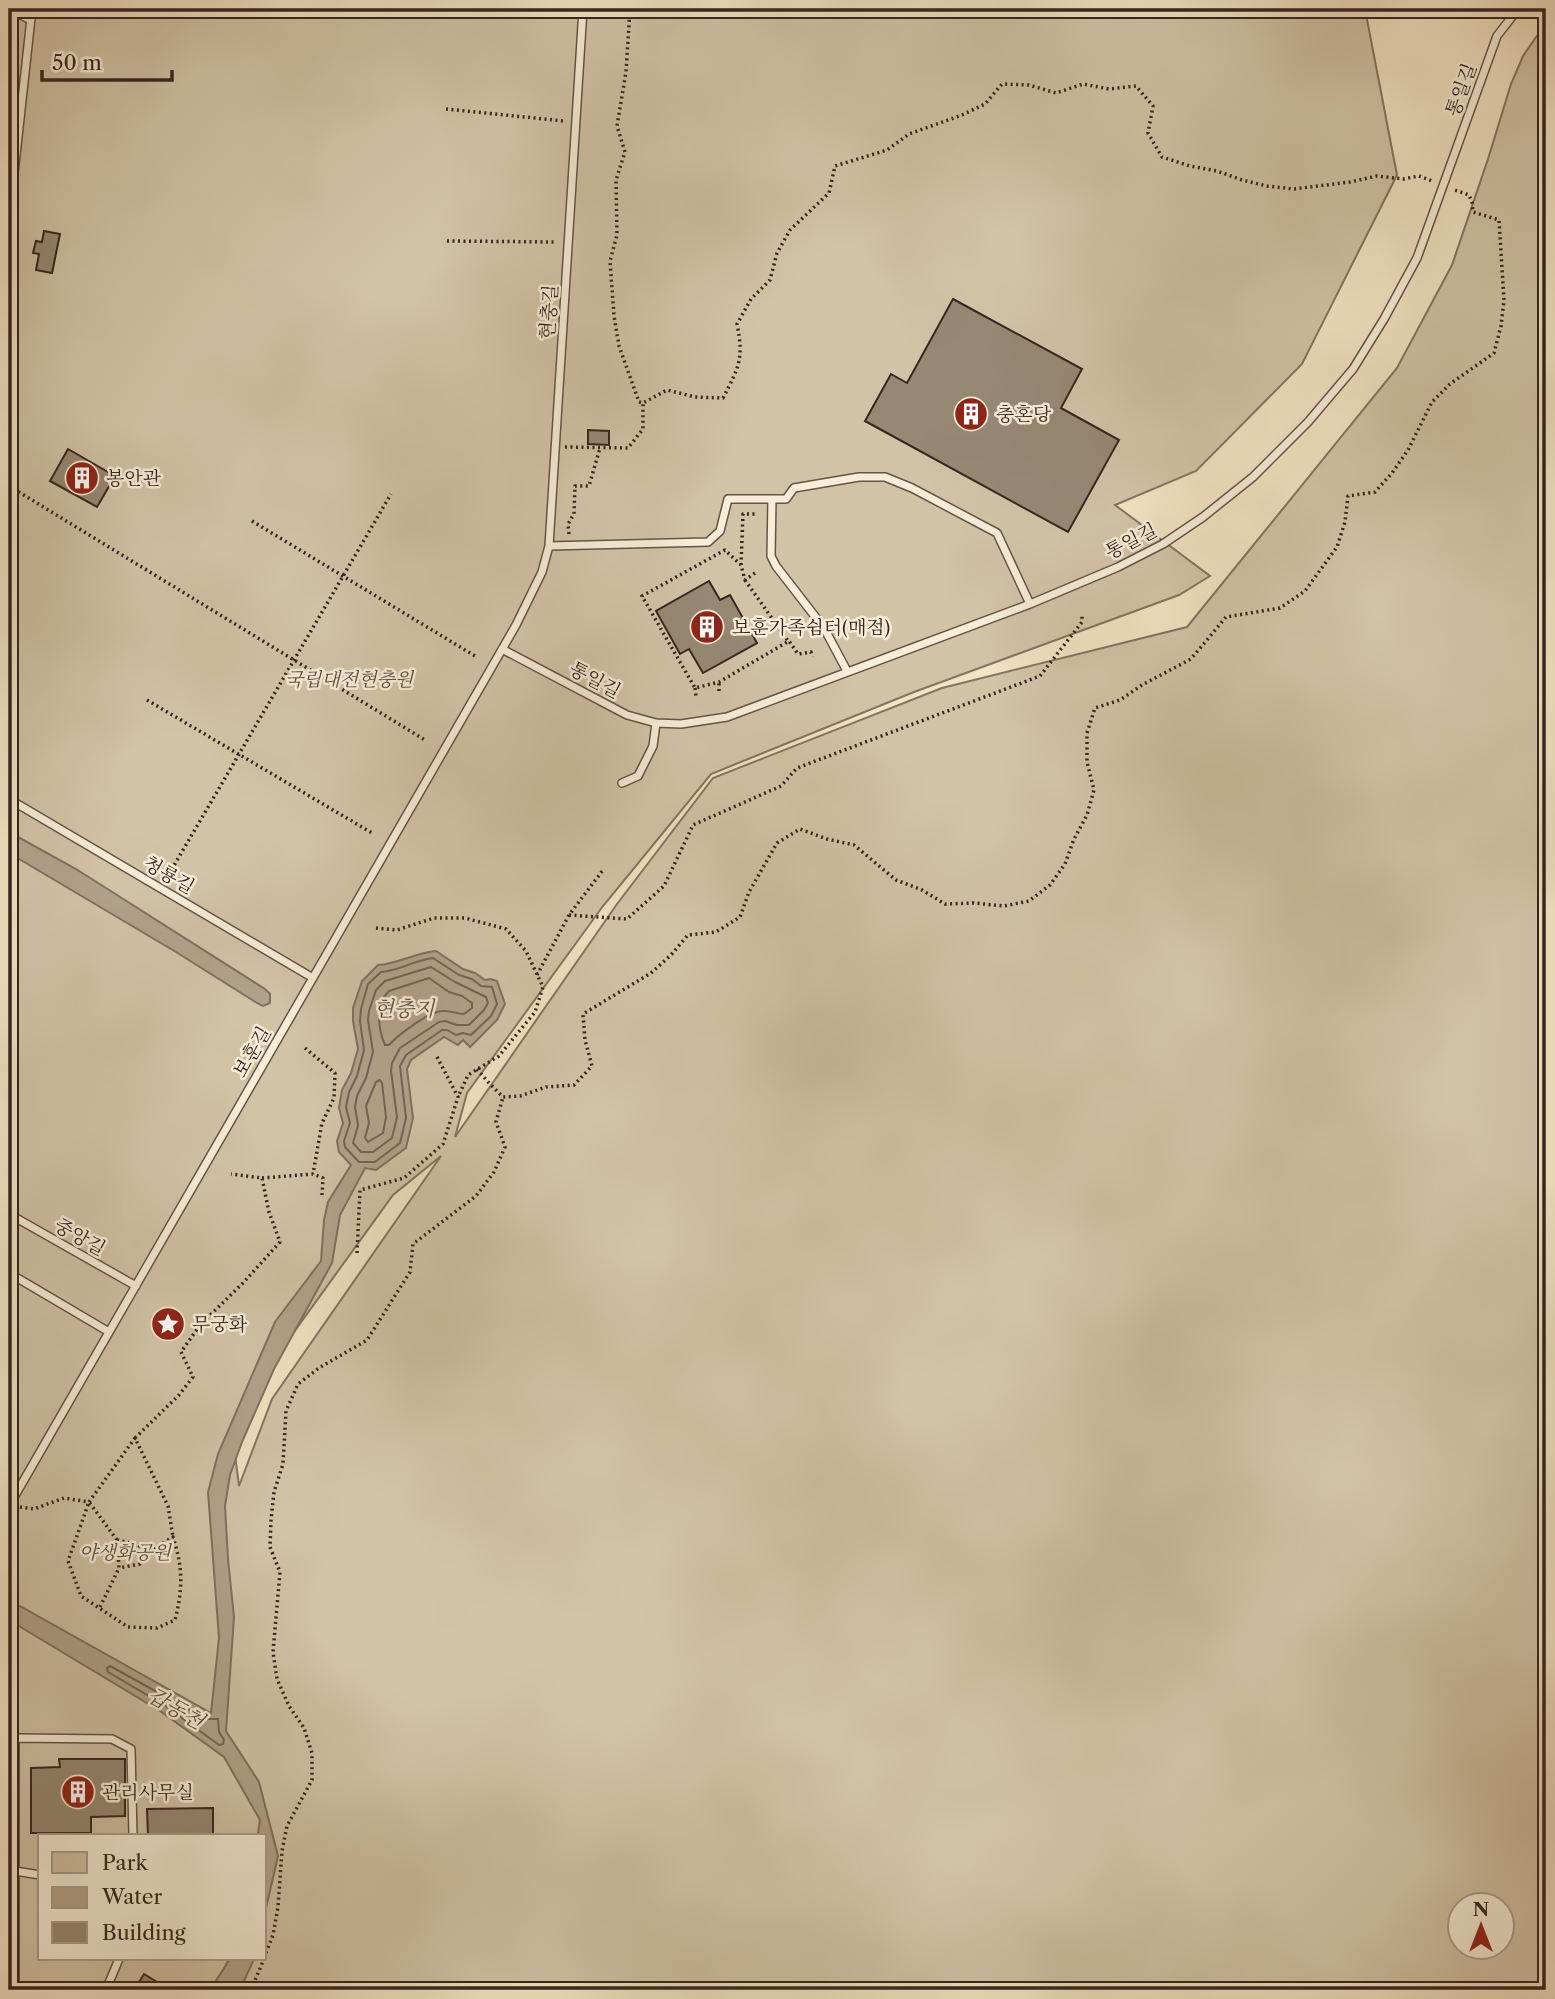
<svg xmlns="http://www.w3.org/2000/svg" width="1555" height="1999" font-family="'Libre Caslon Text','Noto Serif KR',serif">
  <style>
    .green { fill: #d2c3a7; stroke: #847463; stroke-width: 2; fill-rule: evenodd }
    .water { fill: #b2a28b; stroke: #807060; stroke-width: 2 }
    .lines { fill: none; stroke-linecap: round; stroke-linejoin: round }
    .shore { stroke: #746455; stroke-width: 2 }
    .building { fill: #978874; stroke: #35251f; stroke-width: 2 }
    .service-casing { stroke: #645448; stroke-width: 10 }
    .path { stroke: #35251f; stroke-width: 3.5; stroke-dasharray: 2 3.5; stroke-linecap: butt }
    .service { stroke: #f7edd8; stroke-width: 7 }
    .labels { text-anchor: middle; dominant-baseline: central; stroke-width: 5; stroke-linejoin: round; paint-order: stroke }
    .street-label { font-size: 19px; fill: #35251f; stroke: #f7edd8 }
    .poi-label { font-size: 19px; fill: #35251f; stroke: #f7edd8; text-anchor: start }
    .park-label { font-size: 19px; font-style: italic; fill: #5c4c41; stroke: #f7edd8 }
    .water-label { font-size: 21px; font-style: italic; fill: #615145; stroke: #f7edd8 }
  </style>
  <rect width="100%" height="100%" fill="#f2e3c3"/>
  <filter id="stains"><feTurbulence type="fractalNoise" baseFrequency=".00286" numOctaves="4"/><feColorMatrix values="0 0 0 0 .2 0 0 0 0 .09 0 0 0 0 .02 0 0 0 .5 -.17"/></filter>
  <radialGradient id="worn" r=".72"><stop offset=".6" stop-color="#630" stop-opacity="0"/><stop offset="1" stop-color="#630" stop-opacity=".3"/></radialGradient>
  <path class="green" d="M9,9H1365L1397,175L1302,364L1196,471L1115,505L1210,576L1179,595L914,692L711,774L603,906L467,1093L455,1137L617,904L713,778L942,688L1187,627L1397,368L1452,265L1488,159L1511,84L1523,56L1546,23V1990H229L241,1959H264V1836H40V1959H229L213,1990H9ZM441,1156L272,1399L239,1486L232,1431L247,1397L393,1195ZM1460,1904H1502V1946H1460Z"/>
  <path class="water" d="M9,832L76,869L265,989L270,994V1003L263,1006L257,1003L176,952L9,853Z
    M436,951L463,969L475,973L485,980L491,979L497,981L505,1004L497,1020L470,1047L463,1040L458,1045L444,1037L411,1060L407,1069L413,1118L406,1148L376,1170L365,1168L340,1215L332,1263L274,1369L242,1442L230,1475L225,1506L228,1559L234,1617L226,1731L259,1782L278,1856L264,1917V1836L258,1833L260,1820L224,1757L160,1711L9,1620V1600L211,1713L219,1638L208,1492L218,1454L275,1322L321,1261L324,1220L328,1202L351,1165L339,1152L337,1141L343,1123L339,1108L342,1090L351,1073L358,1049L353,1021V1008L362,981L378,965C397,964 415,953 436,951Z
    M230,1959H254L240,1990H210Z"/>
  <g class="lines">
    <path class="shore" d="M433,958L459,975L472,979L481,986L492,987L497,1004L491,1016L471,1035L463,1033L456,1035L447,1030H442L406,1055L400,1066L406,1118L400,1143L375,1162H359L345,1147L344,1141L350,1123L346,1107L349,1092L357,1076L364,1050L360,1021L361,1009L368,984L381,972C399,971 415,960 433,958Z
      M431,967L455,982L486,997L488,1003L484,1010L469,1025H457L445,1021L439,1022L400,1048L392,1063L391,1071L397,1117L392,1138L373,1152H361L353,1143L358,1125L355,1107L357,1096L366,1078L373,1052L368,1020L369,1011L376,990L385,981Z
      M429,978L449,992L462,996L472,1003V1008L464,1014C456,1014 450,1010 442,1011C428,1012 398,1035 389,1045H385C378,1029 375,1004 389,991Z
      M380,1080L382,1083L386,1117L383,1133L368,1142L365,1138L369,1123L366,1106L376,1082Z
      M110,1666L206,1719H218L219,1732L224,1740L223,1744L219,1745L164,1705L108,1672L107,1668Z"/>
  </g>
  <path class="building" d="M44,231L60,234L52,273L36,270L39,254L33,253L36,241L42,242Z
    M953,299L1082,369L1061,408L1119,440L1068,532L865,421L891,374L907,383Z
    M588,430L609,431V445L588,444Z
    M68,449L115,476L97,507L50,481Z
    M709,581L720,600L730,595L757,643L703,673L689,649L680,654L656,611Z
    M59,1759H125V1816L91,1817V1833H31V1768L60,1767Z
    M213,1808V1836H148L147,1809Z
    M144,1974L170,1990H134Z"/>
  <g class="lines">
    <g class="service-casing">
      <path id="service" d="M9,9L31,20
        M9,219L32,9
        M772,499L771,556L776,566L824,628L847,671
        M549,546L708,542L720,531L728,499H786L794,488L859,477H885L912,488L997,533L1030,604
        M502,649L627,715L656,723L681,724L727,717L1030,604L1118,567L1163,544L1203,517L1253,477L1308,422L1353,369L1384,319L1417,258L1497,36L1518,9
        M622,783L638,776L653,746L656,723
        M9,799L313,978
        M9,1214L136,1286
        M9,1273L109,1332
        M9,1506L516,625L542,572L549,546L583,9
        M15,1871L40,1875
        M15,1990V1738L112,1739L131,1749L133,1836
        M106,1990L119,1959"/>
    </g>
    <path class="path" d="M630,9L626,72L617,126L625,152L616,180L617,235L610,261L614,316L619,346L639,402L643,403L667,390L695,397L723,398C739,367 744,359 737,324L751,299L770,280L777,253L790,230L829,193L835,166L887,150L909,134L962,115L985,104L1002,84L1029,85L1056,93L1083,84L1109,89L1136,86L1153,106L1148,133L1162,157L1190,166L1217,171L1242,180L1267,186L1294,189L1350,182L1377,176L1403,179L1419,176L1432,181
      M446,109L564,121
      M447,241L556,242
      M565,447L628,448L643,429V403
      M9,486L425,740
      M252,521L475,656
      M569,534L568,524L574,514L575,486H589L600,448
      M741,565L743,514H756
      M755,573L745,580L741,565L725,550L642,596L695,688L719,682L789,641L798,654L811,652L812,657
      M745,580L788,641
      M695,688L696,696
      M719,691V682
      M147,700L372,833
      M166,879L391,494
      M569,915L627,919L664,886L693,825L781,786L797,768L1040,676L1082,622V614
      M376,928L397,930L434,918H465L506,929L526,951L543,987L535,1012L499,1056L468,1075L458,1097
      M537,975L569,915L603,870
      M305,1048L335,1073L334,1098L322,1123L313,1174
      M477,1069L489,1083L503,1097L520,1096L546,1087L574,1085L592,1066L585,1040L583,1014L651,973L671,955L688,935L716,932L740,917L749,892L777,843L800,829L827,839L854,845L896,880L922,890L945,904L974,903L1004,906L1029,901L1050,885L1065,864L1074,839L1087,815L1094,790L1087,762V733L1095,708L1120,700L1142,685L1191,659L1226,617L1280,608L1305,591L1337,547L1345,522L1348,496L1375,492L1392,473L1408,450L1432,402L1450,384L1494,353L1501,326L1504,300L1499,220L1473,212L1472,202L1469,195L1452,189
      M262,1178L313,1174L323,1178L322,1195
      M357,1253L360,1190L404,1178L443,1144L458,1097L436,1055
      M135,1438L179,1395L193,1377L181,1352L200,1325L243,1283L280,1242L269,1212L262,1178L231,1174
      M20,1507L34,1509L64,1498L89,1502L135,1438L168,1506L173,1537
      M117,1540L135,1544L150,1551
      M100,1607L119,1568L117,1540L89,1502L68,1561L81,1596L128,1627L157,1628L175,1620C183,1588 183,1568 173,1537L150,1551L140,1564L119,1568
      M264,1958L273,1935L278,1907L282,1851L287,1826L312,1780V1753L304,1728L289,1706L277,1679L273,1652L280,1572L270,1547L271,1520L274,1492L283,1464L286,1411L298,1384L319,1368L367,1340L410,1272L413,1244L476,1196L494,1172L505,1147L496,1122L503,1097
      M251,1990L264,1959"/>
    <use href="#service" class="service"/>
  </g>
  <defs>
    <g id="building-disc" transform="scale(1.75)"><circle r="9.5" fill="#8f2418" stroke="#f7edd8"/><path d="M-4-6H4V6H1V3H-1V6H-4ZM-2.5-4.3h1.7v1.8h-1.7ZM.8-4.3h1.7v1.8H.8ZM-2.5-1h1.7V.8h-1.7ZM.8-1h1.7V.8H.8Z" fill="#fff"/></g>
    <g id="sight-disc" transform="scale(1.75)"><circle r="9.5" fill="#8f2418" stroke="#f7edd8"/><path d="M0-6L1.8-2.2L6-1.7L2.9 1.2L3.7 5.4L0 3.3L-3.7 5.4L-2.9 1.2L-6-1.7L-1.8-2.2Z" fill="#fff"/></g>
  </defs>
  <g fill-rule="evenodd">
    <use href="#building-disc" x="971" y="414"/>
    <use href="#building-disc" x="82" y="478"/>
    <use href="#building-disc" x="707" y="627"/>
    <use href="#sight-disc" x="168" y="1324"/>
    <use href="#building-disc" x="78" y="1792"/>
  </g>
  <g class="labels">
    <g class="street-label">
      <text transform="translate(1461 90) rotate(-70)">통일길</text>
      <text transform="translate(549 312) rotate(-86)">현충길</text>
      <text transform="translate(1131 541) rotate(-27)">통일길</text>
      <text transform="translate(595 680) rotate(28)">통일길</text>
      <text transform="translate(169 875) rotate(30)">청룡길</text>
      <text transform="translate(252 1052) rotate(-60)">보훈길</text>
      <text transform="translate(80 1237) rotate(29)">중앙길</text>
    </g>
    <g class="poi-label">
      <text x="996" y="414">충혼당</text>
      <text x="106" y="478">봉안관</text>
      <text x="732" y="627">보훈가족쉼터(매점)</text>
      <text x="192" y="1324">무궁화</text>
      <text x="102" y="1792">관리사무실</text>
    </g>
    <g class="park-label">
      <text x="349" y="679">국립대전현충원</text>
      <text x="125" y="1552">야생화공원</text>
    </g>
    <g class="water-label">
      <text x="404" y="1008">현충지</text>
      <text transform="translate(176 1708) rotate(30)">갑동천</text>
    </g>
  </g>
  <rect width="1555" height="1999" fill="none" stroke="#f2e3c3" stroke-width="35"/>
  <rect x="10" y="10" width="1534" height="1978" fill="none" stroke="#35251f" stroke-width="3.5"/>
  <rect x="18" y="18" width="1520" height="1964" fill="none" stroke="#35251f" stroke-width="2"/>
  <rect x="38" y="1834" width="228" height="126" fill="#f7edd8" stroke="#a99d8e" stroke-width="2"/>
  <rect x="52" y="1852" width="35" height="21" fill="#d2c3a7" stroke="#a99d8e" stroke-width="2"/>
  <text x="102" y="1870" font-size="21" fill="#35251f">Park</text>
  <rect x="52" y="1887" width="35" height="21" fill="#b2a28b" stroke="#a99d8e" stroke-width="2"/>
  <text x="102" y="1904" font-size="21" fill="#35251f">Water</text>
  <rect x="52" y="1922" width="35" height="21" fill="#978874" stroke="#a99d8e" stroke-width="2"/>
  <text x="102" y="1940" font-size="21" fill="#35251f">Building</text>
  <g transform="translate(1481 1926)"><circle r="33" fill="#f7edd8" stroke="#a99d8e" stroke-width="2"/>
  <path d="M0-5L12 26L0 18L-12 26Z" fill="#8f2418"/>
  <text y="-10" font-size="19" font-weight="bold" text-anchor="middle" fill="#35251f">N</text>
  </g>
  <path d="M42 70v10h130v-10" fill="none" stroke="#35251f" stroke-width="3.5"/>
  <text x="52" y="70" font-size="21" fill="#35251f" stroke="#f7edd8" stroke-width="5" paint-order="stroke">50 m</text>
  <rect width="100%" height="100%" filter="url(#stains)"/>
  <rect width="100%" height="100%" fill="url(#worn)"/>
</svg>
